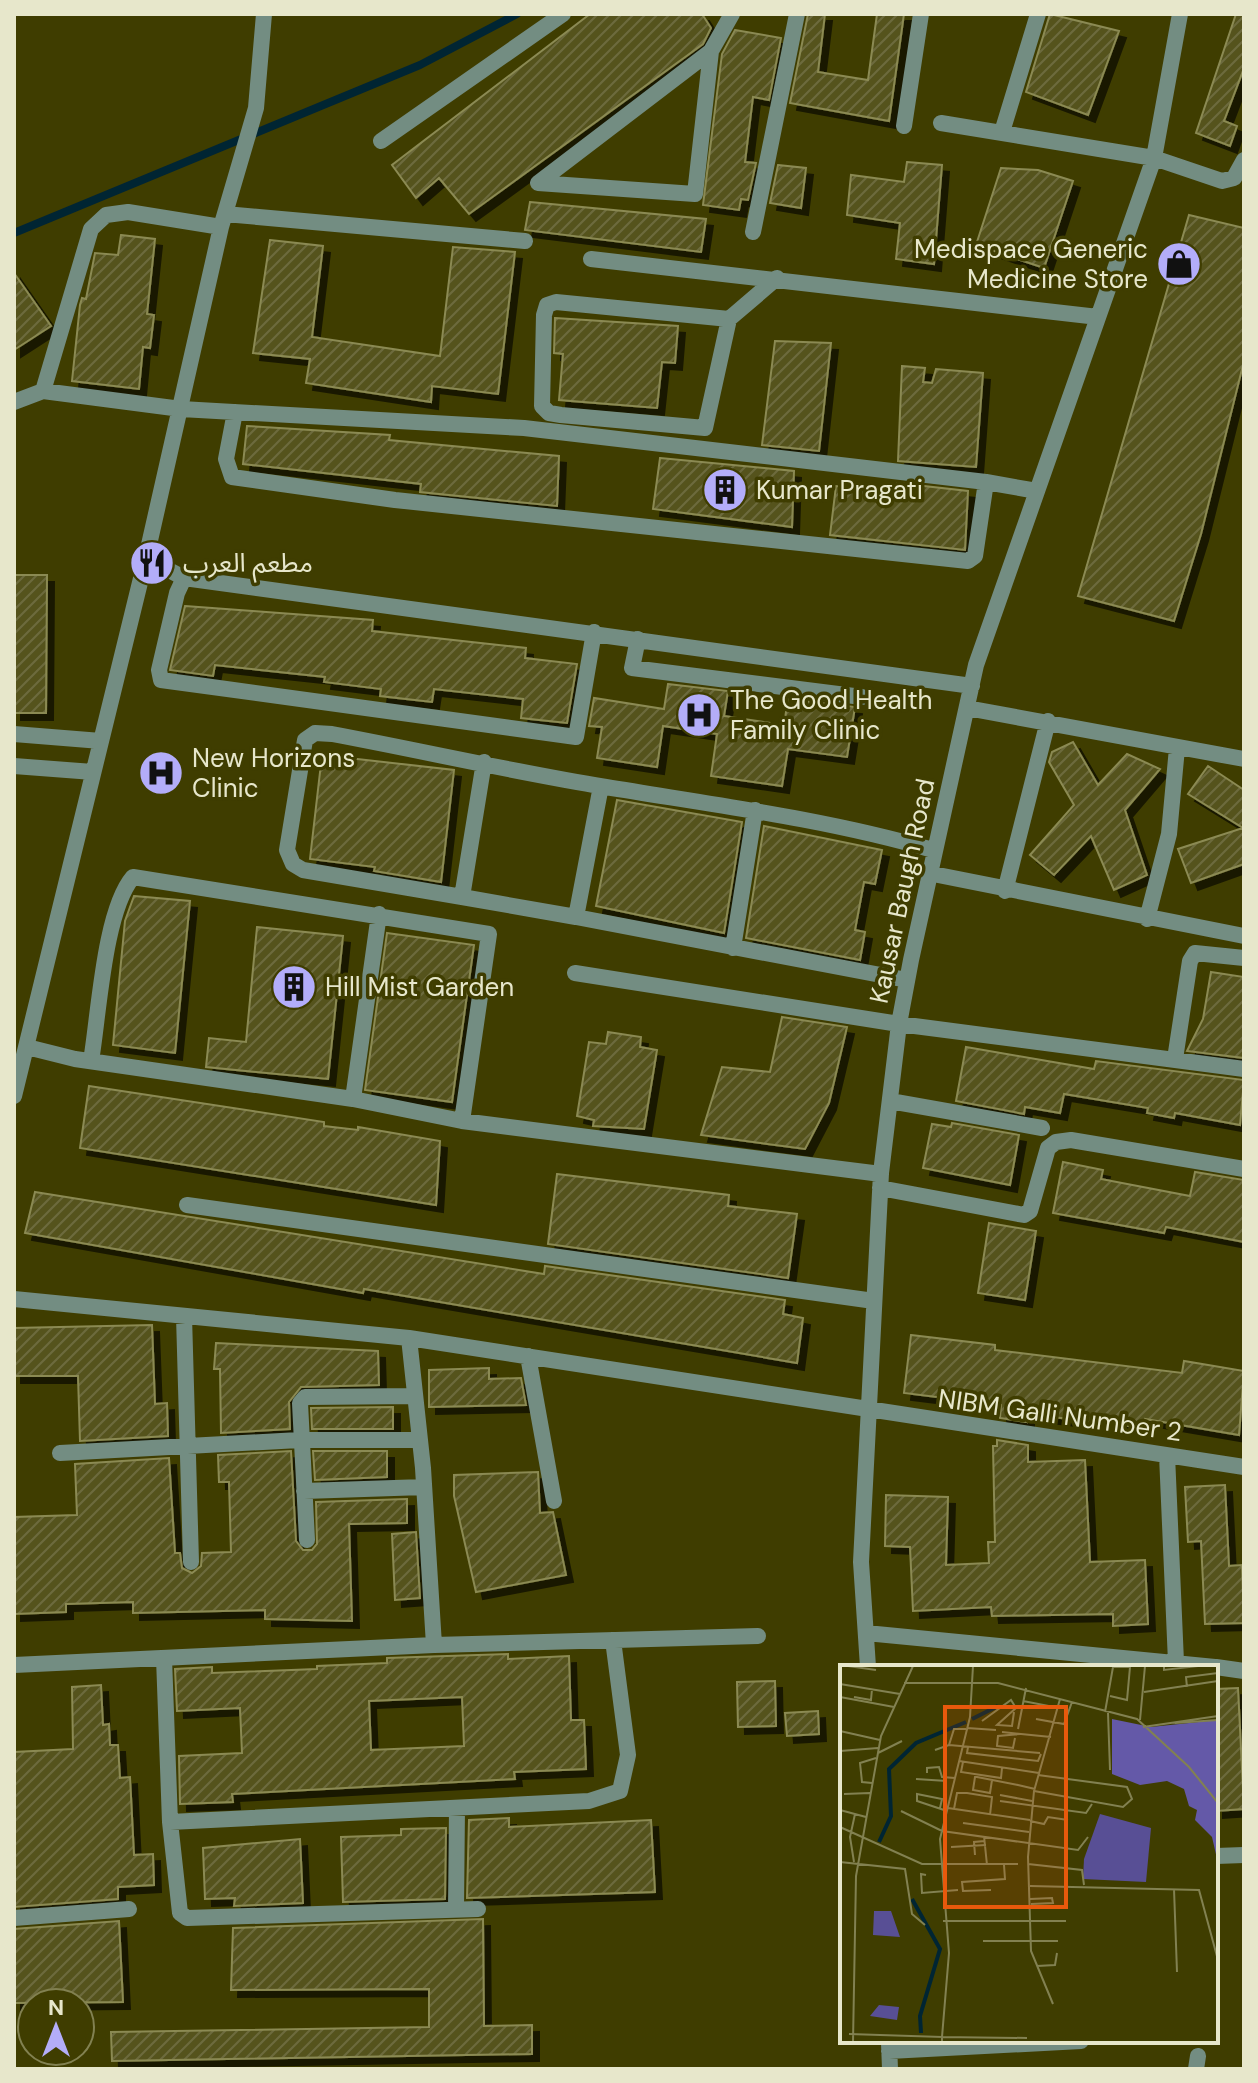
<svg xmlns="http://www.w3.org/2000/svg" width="1258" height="2083" font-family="'DM Sans','Noto Sans Arabic',sans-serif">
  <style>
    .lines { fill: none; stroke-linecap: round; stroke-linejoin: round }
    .stream { stroke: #002533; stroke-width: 8 }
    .building { fill: url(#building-hatch); stroke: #8b8a53; stroke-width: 2; fill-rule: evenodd; filter: url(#shadow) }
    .minor { stroke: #738d82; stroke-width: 16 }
    .labels { text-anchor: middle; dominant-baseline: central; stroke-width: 7; stroke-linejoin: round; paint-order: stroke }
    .poi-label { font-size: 26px; fill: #e7e7cb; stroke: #3f3d00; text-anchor: start }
    .street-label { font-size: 26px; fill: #e7e7cb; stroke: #3f3d00 }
    .inset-river { fill: none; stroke: #002533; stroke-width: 4 }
    .inset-road { fill: none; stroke: #828151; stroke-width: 2 }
    .view { fill: #e8590c; fill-opacity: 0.15; stroke: #e8590c; stroke-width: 4 }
    .inset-edge { fill: none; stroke: #e7e7cb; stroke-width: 4 }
  </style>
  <defs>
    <pattern id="building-hatch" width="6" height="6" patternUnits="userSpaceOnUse" patternTransform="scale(2)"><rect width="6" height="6" fill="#54521e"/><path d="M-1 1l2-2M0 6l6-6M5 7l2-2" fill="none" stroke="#6d6b3d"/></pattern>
    <filter id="shadow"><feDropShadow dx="7" dy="7" stdDeviation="0" flood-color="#0009"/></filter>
  </defs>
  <rect width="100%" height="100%" fill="#3f3d00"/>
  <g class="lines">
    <path class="stream" d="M14,233L420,65L517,14"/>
  </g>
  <path class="building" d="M590,14H702L711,28L703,44L469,214L439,178L416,198L392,165Z
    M808,14H825L818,72L868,80L877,14H904L889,121L790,103Z
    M1050,14L1119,31L1088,115L1026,92Z
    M1236,14H1244V68L1224,121L1237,126L1230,146L1196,133Z
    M735,30L781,38L769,100L753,97L745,162L756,163L748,200L741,199L739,210L703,205L722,54Z
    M907,162L942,165L934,264L896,259L900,223L847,215L851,175L904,182Z
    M778,165L806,168L801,208L770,203Z
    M1001,168L1038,170L1073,181L1044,268L976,245Z
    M530,202L706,219L701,252L525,230Z
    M1189,215L1244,228V361L1201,534L1174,621L1078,596Z
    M121,235L155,239L147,314L154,315L150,348L143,347L139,389L72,381L80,305L82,298L86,299L95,253L118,255Z
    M270,240L323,246L312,337L440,356L453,247L515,252L498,394L432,386L431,402L306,383L310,359L253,353Z
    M14,273L51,326L14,350Z
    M555,318L678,326L675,363L662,362L657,408L559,400L563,354L554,353Z
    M775,341L831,343L819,451L762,445Z
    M902,366L925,368L923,382L932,383L936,369L983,373L976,467L898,461Z
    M247,426L390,435L389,440L559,456L557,506L420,492L421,484L243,464Z
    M660,458L794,471L792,527L653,509Z
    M897,483L968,491L965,550L830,535L836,486L896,492Z
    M14,575H47L46,713H14Z
    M185,606L373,620L372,631L526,648L525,658L577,664L567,723L521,718L523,699L434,689L432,702L380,696L381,689L324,682L325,677L215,665L213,676L170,670Z
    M668,684L728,691L724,716L784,725L788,699L855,707L847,757L788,749L782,786L711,776L717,734L663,726L657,767L597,758L602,727L589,726L594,698L664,709Z
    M1073,742L1098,785L1127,754L1160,769L1125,810L1147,875L1114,890L1091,836L1054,875L1030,855L1074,805L1049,762L1052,752Z
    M322,755L454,770L441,882L374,871L375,867L310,859Z
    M1208,766L1244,790V864L1191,883L1178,849L1243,828L1188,794Z
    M617,800L742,822L724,933L596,906Z
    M764,826L882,850L875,884L864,882L855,930L865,932L860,960L746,938Z
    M134,896L190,901L175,1053L113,1045L125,921Z
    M257,927L343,936L328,1079L206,1067L209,1038L246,1042Z
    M387,933L474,945L452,1102L365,1090Z
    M1211,972L1244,977V1058L1187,1051L1203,1019Z
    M782,1017L847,1027L829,1103L805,1149L701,1135L722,1067L770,1072Z
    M608,1032L641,1037L640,1047L657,1050L644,1129L593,1126L594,1120L577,1116L589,1042L606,1044Z
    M966,1047L1094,1069L1096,1061L1244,1080L1240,1125L1175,1113L1174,1118L1147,1113L1148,1108L1064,1094L1060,1113L1025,1107L1024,1114L956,1101Z
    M89,1086L324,1122V1126L358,1130V1127L440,1141L436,1205L80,1148Z
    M952,1123L1019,1135L1010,1185L923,1168L932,1124L951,1127Z
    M1063,1162L1103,1170L1101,1179L1190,1196L1195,1172L1244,1180V1242L1166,1227L1164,1233L1053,1213Z
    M557,1174L729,1195L728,1206L797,1214L788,1278L548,1244Z
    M35,1192L544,1274L545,1266L785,1300L783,1314L803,1318L797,1363L364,1289L363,1293L25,1233Z
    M989,1223L1036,1231L1025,1300L978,1293Z
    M152,1325L155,1404L167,1403L168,1436L80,1441L78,1376H14V1328Z
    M911,1335L995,1345V1350L1182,1373L1184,1361L1244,1371L1239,1435L1145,1419L1144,1428L1027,1414V1422L1000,1418L1001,1405L904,1393Z
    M216,1343L378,1351L379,1385L301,1387L289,1402L290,1429L221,1433L220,1369H214Z
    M489,1368V1379L521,1378L526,1405L429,1407V1370Z
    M393,1407V1429H312L311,1408Z
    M997,1440L1028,1445V1462L1085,1460L1090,1562L1145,1560L1148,1624L1113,1626V1614L992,1616L991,1607L913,1611L910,1547L885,1546L886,1495L948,1497L946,1565L989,1563L988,1542H995L993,1446H997Z
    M291,1451L296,1541L303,1550H312L317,1544L316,1502L407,1499V1523L349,1524L352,1621L265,1619V1610L133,1613V1602L66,1604V1612L14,1614V1517L77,1515L75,1464L169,1458L175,1553H180L182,1568L192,1573L201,1566L202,1553L231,1552L229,1482H219L218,1455Z
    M313,1451H387V1477L315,1480Z
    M538,1472L540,1513L553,1512L566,1575L476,1592L454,1496V1475Z
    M1225,1485L1229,1566L1242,1565L1244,1623L1205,1624L1201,1541L1188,1542L1185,1487Z
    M416,1532L420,1598L395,1600L392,1534Z
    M508,1654V1659L569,1656L571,1720H584L586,1769L514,1772L515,1779L232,1794L233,1802L180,1804L179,1756L242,1753L240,1708L177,1711L175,1669L212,1667V1673L317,1669V1666L387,1663V1658ZM462,1697L464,1746L371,1750L369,1701Z
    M775,1681L776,1726L738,1727L737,1682Z
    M101,1685L103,1725L109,1724L110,1745H118L120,1778L130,1777L134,1855L153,1854L154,1885L118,1887V1899L14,1907V1752L73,1749L72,1687Z
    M1238,1688L1244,1809L1216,1811V1689Z
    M818,1711L819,1734L787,1736L785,1713Z
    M509,1818V1827L651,1820L655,1892L467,1898L469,1820Z
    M446,1828L445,1899L343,1902L341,1837L401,1835V1829Z
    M300,1839L303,1903L234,1906L235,1898L205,1899L203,1848Z
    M483,1919L484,2026L532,2025V2054L112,2061L111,2032L429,2027V1989L231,1990L233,1928Z
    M119,1921L123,2002L14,2003V1929Z"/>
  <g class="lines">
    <path class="minor" d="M711,51L538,183L695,194L711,51L732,14
      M941,123L1154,158L1222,181L1234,178L1244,160
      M904,126L921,14
      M1002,132L1038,14
      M381,141L563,14
      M225,214L525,241
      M753,232L797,14
      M591,259L1098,317
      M729,319L705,428L561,415L549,413L542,406L544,315L547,305L556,302L729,319L777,278
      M43,391L91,229L106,215L128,212L221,227
      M14,402L43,391L181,409L524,428L986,482
      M235,412L226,459L232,477L395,500L968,561L975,556L986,482L1037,491
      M146,558L184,578L972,686
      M184,578L177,593L159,670L161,680L576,737L594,632
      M638,639L632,668L862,697
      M967,708L1244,759
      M14,734L101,741
      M484,762L462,897L303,870L293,864L287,850L305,740L315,733L332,734C423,751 514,772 606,787C715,805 826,819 933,850
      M14,766L93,772
      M928,873L1244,936
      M1005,891L1048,721
      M462,897L576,917L601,786
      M576,917L907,980
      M1147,919L1169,834L1177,748
      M733,948L755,810
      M575,973L899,1024L1244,1069
      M27,1047L75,1059L353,1099L462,1121L881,1174
      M1175,1059L1190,961L1195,953L1244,958
      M91,1061C99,1014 104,911 133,877L489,934L462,1121
      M14,1096L146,558L221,227L256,108L264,14
      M353,1099L379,914
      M890,1101L1042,1128
      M880,1188L1024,1215L1030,1211L1048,1148L1056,1142L1071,1140L1244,1169
      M187,1205L874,1301
      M14,1299L409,1338L1244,1467
      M184,1316L191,1562
      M409,1338L423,1468L434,1645
      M528,1356L554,1501
      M60,1453L299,1440H420
      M1167,1455L1176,1662
      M304,1491L424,1487
      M307,1540L300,1403L305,1397L415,1396
      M866,1633L1215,1667
      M164,1658L170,1822
      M14,1665L434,1645L758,1636
      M868,1667L861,1562L881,1173L899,1024L911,960L976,665L1154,158L1180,14
      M1216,1667L1244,1671
      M1216,1856L1244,1855
      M456,1909L457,1808
      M478,1909L187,1918L180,1913L170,1822L589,1801L620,1791L628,1755L613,1640
      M14,1918L129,1909
      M889,2043L890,2069
      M889,2051L1081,2041
      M1196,2069L1198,2056"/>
  </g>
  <defs>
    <g id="shop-disc" transform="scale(2.3)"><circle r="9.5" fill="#b3adf9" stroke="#3f3d00"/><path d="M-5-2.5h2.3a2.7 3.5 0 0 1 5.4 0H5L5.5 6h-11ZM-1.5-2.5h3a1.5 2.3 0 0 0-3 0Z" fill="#111"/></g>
    <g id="building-disc" transform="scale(2.3)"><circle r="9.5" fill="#b3adf9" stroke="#3f3d00"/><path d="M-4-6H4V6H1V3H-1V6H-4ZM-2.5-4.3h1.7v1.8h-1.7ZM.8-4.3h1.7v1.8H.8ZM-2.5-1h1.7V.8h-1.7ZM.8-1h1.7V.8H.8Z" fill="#111"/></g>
    <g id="restaurant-disc" transform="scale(2.3)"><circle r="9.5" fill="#b3adf9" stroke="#3f3d00"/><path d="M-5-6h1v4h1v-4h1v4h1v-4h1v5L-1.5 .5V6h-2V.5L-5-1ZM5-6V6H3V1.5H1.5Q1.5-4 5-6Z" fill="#111"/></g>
    <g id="hospital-disc" transform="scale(2.3)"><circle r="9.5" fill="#b3adf9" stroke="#3f3d00"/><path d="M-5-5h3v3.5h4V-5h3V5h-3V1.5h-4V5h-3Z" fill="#111"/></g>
  </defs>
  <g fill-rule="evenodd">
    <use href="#shop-disc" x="1179" y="264"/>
    <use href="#building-disc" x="725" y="490"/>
    <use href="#restaurant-disc" x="152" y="563"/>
    <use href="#hospital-disc" x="699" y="715"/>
    <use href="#hospital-disc" x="161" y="773"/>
    <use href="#building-disc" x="294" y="987"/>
  </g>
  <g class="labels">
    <g class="poi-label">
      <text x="1148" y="249" text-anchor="end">Medispace Generic<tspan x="1148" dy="30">Medicine Store</tspan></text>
      <text x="756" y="490">Kumar Pragati</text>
      <text x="183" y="563">مطعم العرب</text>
      <text x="730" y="700">The Good Health<tspan x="730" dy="30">Family Clinic</tspan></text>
      <text x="192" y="758">New Horizons<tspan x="192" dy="30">Clinic</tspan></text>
      <text x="325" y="987">Hill Mist Garden</text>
    </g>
    <g class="street-label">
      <text transform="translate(902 891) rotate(-78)">Kausar Baugh Road</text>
      <text transform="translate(1060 1415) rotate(8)">NIBM Galli Number 2</text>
    </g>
  </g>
  <g transform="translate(840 1665)">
    <rect width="378" height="378" fill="#3f3d00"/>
    <path d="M272,54L311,62L378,55V198L372,172L355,155L357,145L349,141L344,124L327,116L300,120L272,109Z" fill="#6459a8"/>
    <path d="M260,149L311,163L306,217L243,214L244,194Z" fill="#584f95"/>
    <path d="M34,246H51L60,272L33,270ZM39,340L59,342L57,355L30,351Z" fill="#584f95"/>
    <path class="inset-river" d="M132,54L158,41M39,177L51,151L49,104L76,78L126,57M72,234L100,284L80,351L81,368"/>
    <path class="inset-road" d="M8,1L36,5M324,1V5L358,1M64,18H158L297,54L349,102L378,138M0,19L60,29M347,22L346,12L378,8M304,27L378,16M0,32L54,42M14,32L31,35L32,24M183,36L219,43M174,47L172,61L157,60L176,43L182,42M265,47L273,2H290L287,35L270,31M268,48L270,105M196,54L224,59L232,37M300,55L305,1M142,56L171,35L176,43M335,58L378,55M303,62L378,51M127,63L156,65M178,64L186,23M0,66L40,75M162,67L211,72M175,73L173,83L157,81L158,71L180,69M109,80L114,64H126M128,82L127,88L198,96L201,89M95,85L109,80L200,88M0,86L38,83M38,88L62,76M119,96L199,108M123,97L121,107L161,113L162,103M87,108V103L99,102L102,112L115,113M76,114L107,116M152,115L150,128L133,125L135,112H137L178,120L195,124M32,118L22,117L20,98L36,93M194,126L283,142L292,134L287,122L198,110M4,129L30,128M160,130L192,136M160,136L246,148L252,139M100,143L102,134L77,129V136L107,146M108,143L190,155M114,144L117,128H127L152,132L150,150M0,145L26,152M61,146L102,166L238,185L248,172M190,156L204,159L208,152L228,155M123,158L189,167M0,162L82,199H178M144,171L147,200M111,182L146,180M135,190L134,177L145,176M0,197L65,204L72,249L85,260M14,197L10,172L15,149M188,199L242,205L244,220M86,210L81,209L82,228L118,225M190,221L359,225L378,295M334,224L337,307M151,225L123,226L122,217L165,214L164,200M190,234L212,233L213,238L191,239M103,256H226M143,276H218M197,301L215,300L217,288M213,339L191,286L188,192L194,126L220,34M9,369L102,372L109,288L100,174L130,52L133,1M13,377L16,211L41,71L73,1M102,377V372L187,373"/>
    <path class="view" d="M105,42H226V242H105Z"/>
    <rect width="378" height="378" class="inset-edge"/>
  </g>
  <rect width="1258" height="2083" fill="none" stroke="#e7e7cb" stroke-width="32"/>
  <g transform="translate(56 2027)"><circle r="38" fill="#3f3d00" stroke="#828151" stroke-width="2"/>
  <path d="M0-6L14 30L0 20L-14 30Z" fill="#b3adf9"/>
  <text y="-12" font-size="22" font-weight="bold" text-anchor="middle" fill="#e7e7cb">N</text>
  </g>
</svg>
